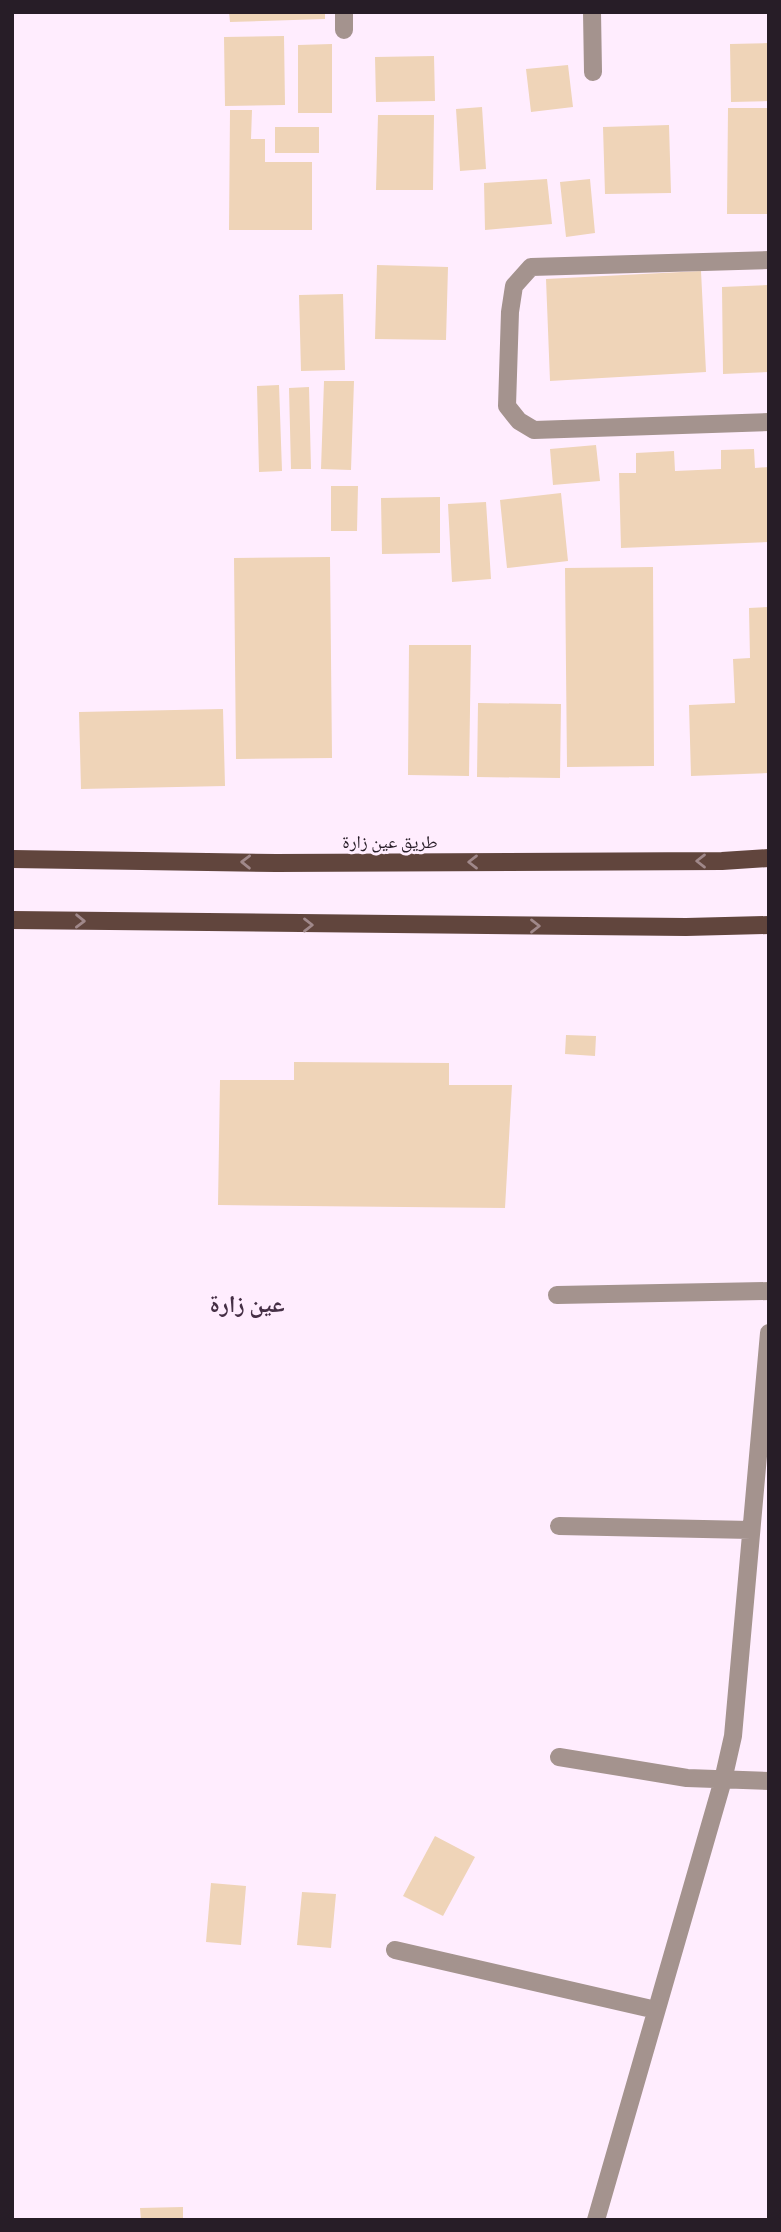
<svg xmlns="http://www.w3.org/2000/svg" width="781" height="2232" font-family="Commissioner,'Noto Naskh Arabic',sans-serif">
  <style>
    .building { fill: #efd4b8 }
    .lines { fill: none; stroke-linecap: round; stroke-linejoin: round }
    .street { stroke: #a4938e; stroke-width: 18 }
    .primary { stroke: #61453d; stroke-width: 18 }
    .oneway { stroke: #a0888a }
    .labels { text-anchor: middle; dominant-baseline: central; stroke-width: 6; stroke-linejoin: round; paint-order: stroke }
    .street-label { font-size: 18px; fill: #271d27; stroke: #ffedfe }
    .district-label { font-size: 24px; font-weight: bold; fill: #452f45; stroke: #ffedfe }
  </style>
  <rect width="100%" height="100%" fill="#ffedfe"/>
  <path class="building" d="M229,12H325V19L230,22Z
    M284,36L285,105L225,106L224,37Z
    M769,43V101L731,102L730,44Z
    M332,44V113H298V45Z
    M434,56L435,101L376,102L375,57Z
    M568,65L573,107L531,112L526,69Z
    M482,107L486,169L460,171L456,109Z
    M728,108H769V214H727Z
    M230,110H252L251,139H265V162H312V230H229Z
    M378,115H434L433,190H376Z
    M669,125L671,193L605,194L603,127Z
    M275,127H319V153H275Z
    M547,179L552,224L485,230L484,183Z
    M590,179L595,233L566,237L560,182Z
    M377,265L448,267L446,340L375,339Z
    M701,271L706,372L550,381L546,279Z
    M769,285V372L723,374L722,287Z
    M343,294L345,370L301,371L299,295Z
    M324,381H354L351,470L321,469Z
    M279,385L282,471L259,472L257,386Z
    M309,387L311,469H291L289,388Z
    M596,445L600,481L553,485L550,449Z
    M754,449L755,468L769,467V542L621,548L619,473H636V453L674,451L675,471L721,469V450Z
    M331,486H358L357,531H331Z
    M561,493L568,561L507,568L500,500Z
    M440,497V553L382,554L381,498Z
    M486,502L491,579L452,582L448,504Z
    M330,557L332,758L236,759L234,558Z
    M653,567L654,766L567,767L565,568Z
    M769,607V773L691,776L689,705L735,703L733,659L750,658L749,608Z
    M409,645H471L469,776L408,775Z
    M478,703L561,704L560,778L477,777Z
    M223,709L225,786L81,789L79,712Z
    M566,1035L596,1036L595,1056L565,1054Z
    M294,1062L449,1063V1085H512L505,1208L218,1205L220,1080H294Z
    M435,1836L475,1857L443,1916L403,1896Z
    M211,1883L246,1886L241,1945L206,1942Z
    M302,1892L336,1894L331,1948L297,1945Z
    M183,2207V2220H141L140,2208Z"/>
  <g class="lines">
    <path class="street" d="M592,12L593,72
      M344,30V12
      M769,260L531,267L514,286L510,312L507,406L519,421L534,430L769,422
      M557,1295L769,1291
      M559,1526L751,1530
      M559,1757L687,1778L769,1781
      M395,1950L656,2010
      M596,2220L723,1780L733,1736L769,1333"/>
    <path class="primary" d="M12,859L276,863L722,861L769,858
      M12,920L686,927L769,925"/>
  </g>
  <defs><path id="oneway-chevron" d="M-2-3.5L2.5 0L-2 3.5" fill="none" stroke-width="1.6" stroke-linecap="round" stroke-linejoin="round" transform="scale(1.75)"/></defs>
  <g class="oneway">
    <use href="#oneway-chevron" transform="translate(701 861) rotate(-180)"/>
    <use href="#oneway-chevron" transform="translate(246 862) rotate(-179)"/>
    <use href="#oneway-chevron" transform="translate(473 862) rotate(180)"/>
    <use href="#oneway-chevron" transform="translate(80 921) rotate(1)"/>
    <use href="#oneway-chevron" transform="translate(308 925)"/>
    <use href="#oneway-chevron" transform="translate(535 926)"/>
  </g>
  <g class="labels">
    <g class="street-label">
      <text x="390" y="841">طريق عين زارة</text>
    </g>
    <g class="district-label">
      <text x="247" y="1302">عين زارة</text>
    </g>
  </g>
  <rect width="781" height="2232" fill="none" stroke="#271d27" stroke-width="28"/>
</svg>
